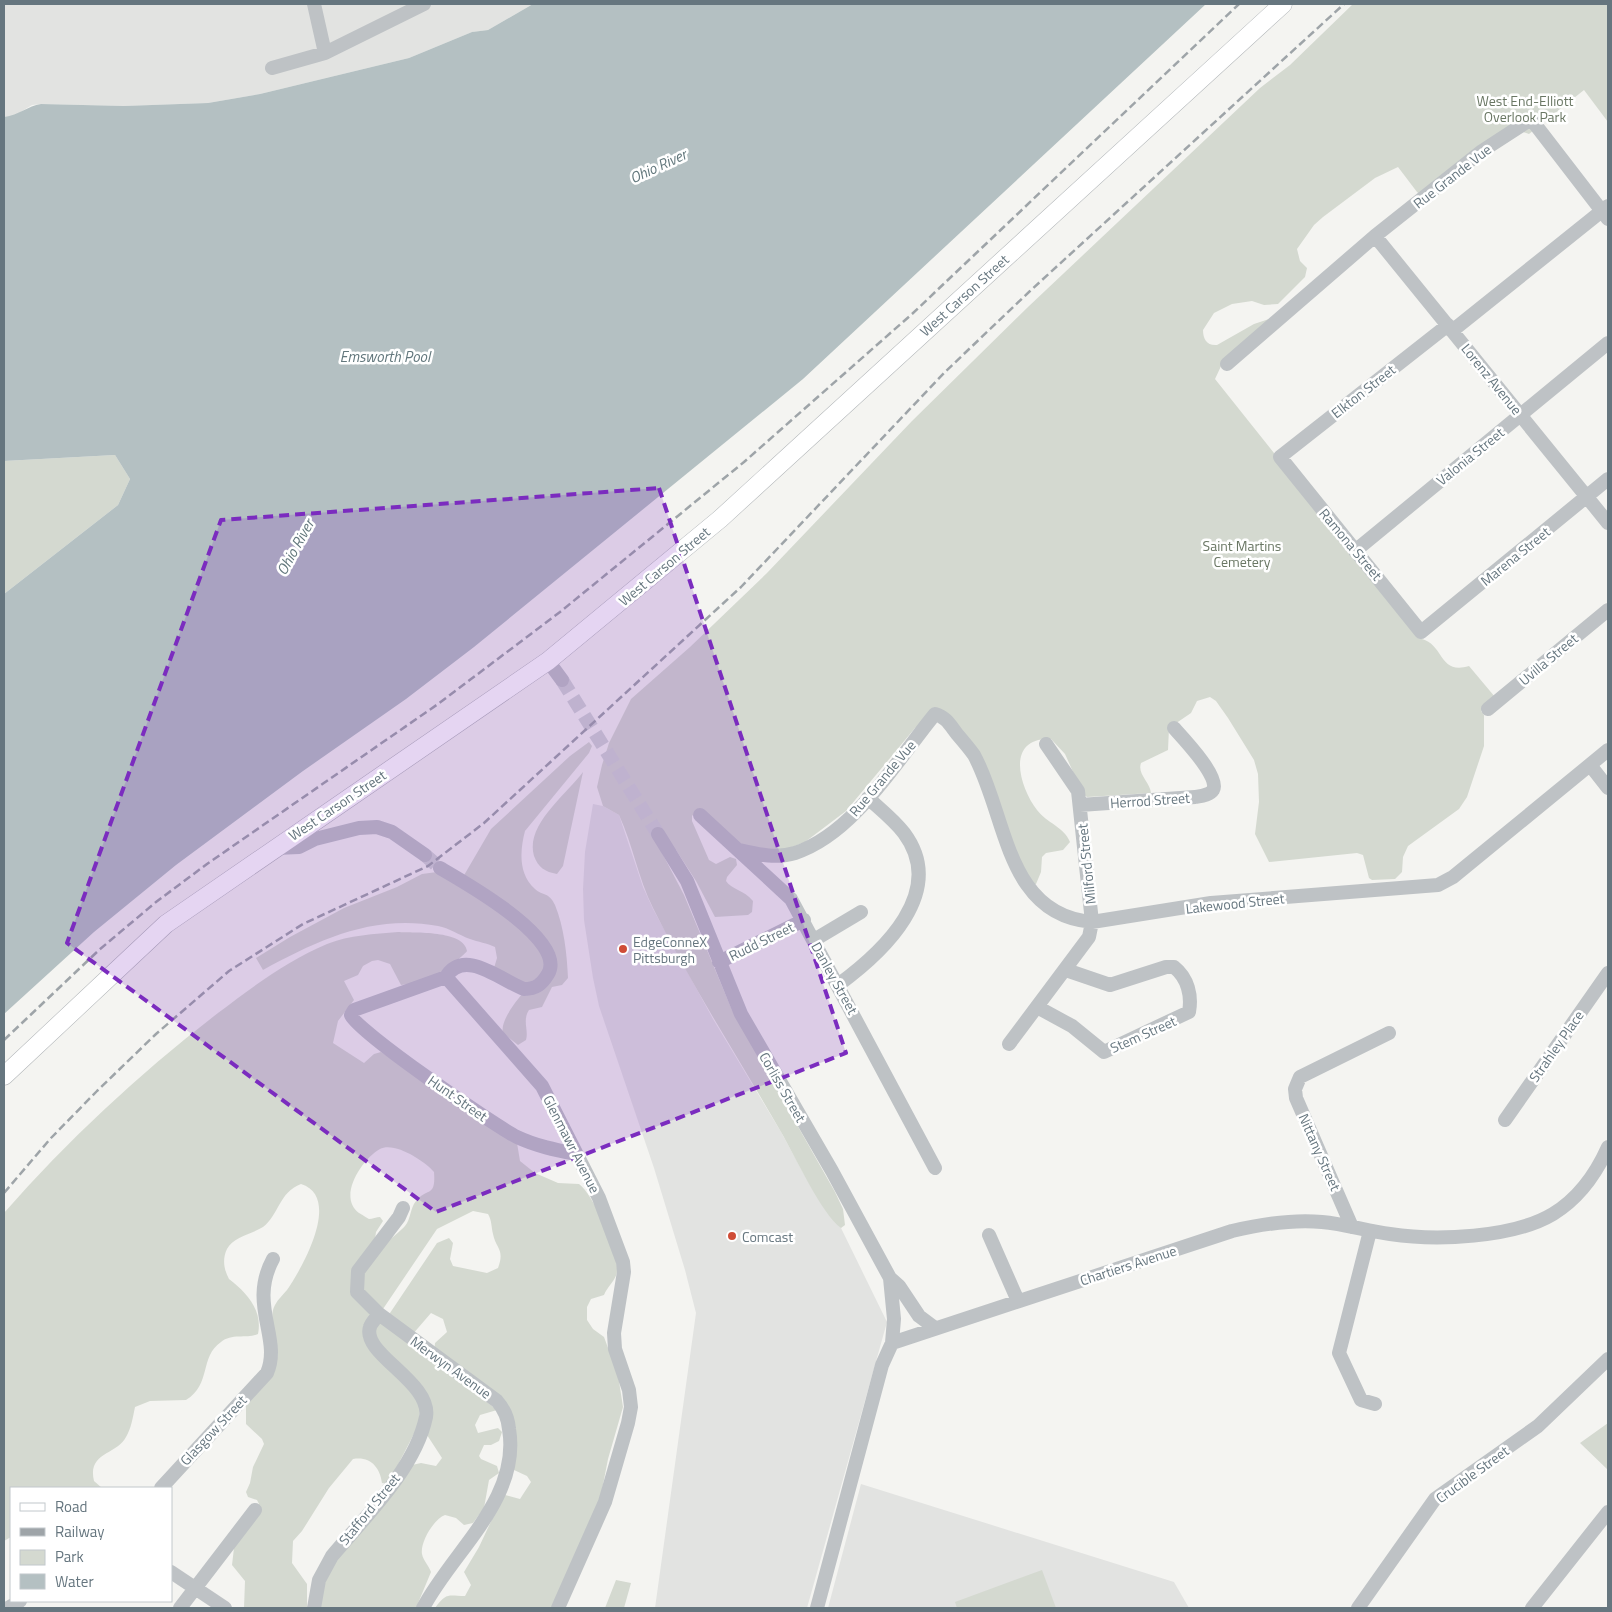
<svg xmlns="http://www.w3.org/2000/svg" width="1612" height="1612" font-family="'Titillium Web',sans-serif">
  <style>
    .built { fill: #e2e3e1 }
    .green { fill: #d4d9d0 }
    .water { fill: #b4c0c2 }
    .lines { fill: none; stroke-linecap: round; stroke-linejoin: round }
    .minor-tunnel { stroke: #d0d4d4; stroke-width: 14; stroke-dasharray: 14 7; stroke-linecap: butt }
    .major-casing { stroke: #b0b4b7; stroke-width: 19 }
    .minor { stroke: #bec2c5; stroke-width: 14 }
    .major { stroke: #fff; stroke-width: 18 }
    .rail { stroke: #9ea4a8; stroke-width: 2.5; stroke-dasharray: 8 4; stroke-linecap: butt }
    .marked { fill: #7b2cbf; fill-opacity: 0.2; stroke: #7b2cbf; stroke-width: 4; stroke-dasharray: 10 6; stroke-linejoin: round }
    .poi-dot { fill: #cf4c36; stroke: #fff; stroke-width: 2 }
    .labels { text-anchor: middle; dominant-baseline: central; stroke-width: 5; stroke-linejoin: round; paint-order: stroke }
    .park-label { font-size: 14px; fill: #6a7764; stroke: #fff }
    .street-label { font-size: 14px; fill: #66767f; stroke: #fff }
    .poi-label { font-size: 14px; fill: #66767f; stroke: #fff; text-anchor: start }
    .water-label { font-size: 15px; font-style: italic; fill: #62777c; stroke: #fff }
  </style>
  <rect width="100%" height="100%" fill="#f4f4f1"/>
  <path class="built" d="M4,4H533L488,30L472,32L409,58L260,94L208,103L124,106L41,104L32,105L14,116L4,117Z
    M593,804L603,806L619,815L643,887L653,909L713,1019L781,1132L810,1185L841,1228L887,1322L807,1608H655L696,1313L685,1270L654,1168L599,1006L593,978L584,920L583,889L585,852Z
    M861,1484L1174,1582L1189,1608H828Z"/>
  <path class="green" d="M1353,4H1608V122L1584,90L1529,134L1523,132L1481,159L1429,202L1417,192L1398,167L1375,178L1323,217L1314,225L1297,249L1300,261L1307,268L1305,277L1278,304L1264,305L1252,301L1232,304L1214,313L1203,330C1203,339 1207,346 1217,345L1254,324L1269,319L1222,364L1215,379L1422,639C1444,645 1439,675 1469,666L1495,697L1481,711L1484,715V746L1467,797L1459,809L1408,846L1403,857L1402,872L1395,879L1372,880L1369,878L1363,855L1357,853L1269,862L1255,834L1259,802L1258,774L1254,760L1228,718L1216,701L1210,697L1197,701L1191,713L1169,728L1168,750L1141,763C1137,774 1150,782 1151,793L1087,797L1083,794L1065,754L1051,739C1005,737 1019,787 1037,810C1047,823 1064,827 1070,842L1063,850L1046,853L1042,857L1041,872L1036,884H1031L948,714L915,728L846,811L805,842L779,852L745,848L697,810L692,816V821L709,860L716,864L730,857L736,859L737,865L727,877L726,881C731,889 744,890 753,901L752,912L748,915L715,917L696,881L676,850L660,849L684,895L732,1010L835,1192L843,1209L845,1225L841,1228C822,1215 794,1154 781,1132C738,1057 691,985 653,908C638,878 633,845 619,815L603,806L597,787L602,765L609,743L631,699L690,647L767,573L912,421L1028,307L1260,88L1290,65Z
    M115,455L130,479L118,505L4,594V461Z
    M589,742L592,746L589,753L525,831C520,850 518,874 535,889C543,896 549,892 555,905C564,927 567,954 568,978L562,985L552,987L542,1007L529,1010C522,1021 529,1030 526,1040L518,1045L503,1033C498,1014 541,974 554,959L463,877L491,829L570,756Z
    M583,772L563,866L557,874C545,872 538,867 534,856C525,825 566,795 583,772Z
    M437,872C467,891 526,922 543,953C546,958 545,966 545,972L527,985L494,968L497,958L495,947C487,943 478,942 470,939C459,935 449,928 438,926C373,914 318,940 263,970L256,958L290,937L344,908L397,887L422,874Z
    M398,932C414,933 464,930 467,951C465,955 434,978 428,982C423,984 417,985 412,987L409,984L401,985L390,964L378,960L372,961L363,966L358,975L344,981L354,1000L338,1021L333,1043L364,1063L374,1054L381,1052L517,1143L520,1161L535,1173L558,1183L579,1184C594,1195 619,1253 617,1272C616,1280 607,1287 604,1295L591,1299L587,1307V1320L593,1329L604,1337L618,1375L623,1407L608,1459L600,1500L552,1608H435C447,1592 448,1596 465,1596L471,1585L464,1572L479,1547L502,1498L505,1495L520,1499L531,1482L527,1476L514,1470C512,1459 516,1446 515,1435C510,1390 466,1377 434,1353L435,1343L447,1332L443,1319L431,1313L412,1335L389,1319L390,1313L437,1243L449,1238L453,1243L450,1259L453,1266L487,1273L498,1268C505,1249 496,1249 493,1234C491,1226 492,1221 488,1214L473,1211L437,1229L383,1309C376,1309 372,1304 367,1299C341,1272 389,1243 405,1226C411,1219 410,1208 416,1201C427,1187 436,1198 434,1172C425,1161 394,1141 380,1149C362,1159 337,1197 359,1213C361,1214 367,1218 369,1219C372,1219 377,1217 380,1217L383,1221L376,1232L375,1239L353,1271L352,1290L375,1315L367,1325L370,1342L416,1394L420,1402L419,1424L388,1484L382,1483C380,1467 370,1456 353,1459L329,1488L302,1531L293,1541L292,1563L307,1584V1608H244L245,1581L232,1565L234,1548L259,1504L257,1500L248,1497L246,1492L250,1483L253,1467L264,1444L262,1439L246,1424V1405C257,1391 275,1376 277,1358C279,1342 267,1319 275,1305C278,1299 283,1295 287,1290C303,1267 342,1197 301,1184C279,1192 279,1215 263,1227C252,1234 233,1237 227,1249C222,1259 224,1270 229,1279C246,1292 263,1310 258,1334C248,1339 232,1333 221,1342C199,1357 212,1384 186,1400L150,1401L135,1407C133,1417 131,1429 126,1437C117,1455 87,1452 94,1481L102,1488H11V1537L4,1541V1213C69,1139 140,1073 218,1013C251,988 288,960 327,944C350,935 374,934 398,932Z
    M380,1318L497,1410L480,1415L475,1425L478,1433L498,1428L502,1432L499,1441L491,1445H484L479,1456L481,1459L497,1466L499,1473L489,1480L484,1508L473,1523L464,1525L456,1518L445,1515C434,1519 420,1542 422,1554C423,1560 429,1566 431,1572L416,1608H318L326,1572L412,1465L421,1463L436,1466L442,1458L427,1435L429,1414L373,1337Z
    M1608,1423V1470L1580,1443Z
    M1042,1570L1056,1608H957L955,1602Z
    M616,1580L631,1583L624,1608H605Z"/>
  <path class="water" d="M533,4H1206L803,379L474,647L406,699L303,771L176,865L94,932L4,1014V594L118,505L130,479L115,455L4,461V117C19,115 28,106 41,104L124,106L208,103L260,94L409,58L472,32L488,30Z"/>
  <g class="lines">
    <path class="minor-tunnel" d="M562,680L658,834
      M425,855L440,868"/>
    <g class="major-casing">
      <path id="major" d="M4,1076L166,924L548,661L720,519L1283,4"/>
    </g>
    <path class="minor" d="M314,4L325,53
      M272,68L325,53L424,4
      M1375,236L1608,523
      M1448,325L1280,457L1421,632L1608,479
      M1452,331L1608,206
      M1227,364L1375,236L1482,151L1531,119L1608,219
      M1355,551L1608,343
      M548,661L562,680
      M1488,709L1608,610
      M1590,765L1608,788
      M1080,805L1195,797C1200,796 1210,795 1213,790C1221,778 1183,738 1174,728
      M700,815L791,899L935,1168
      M658,834L687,881L741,1014L832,1171L890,1278L894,1319L892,1343
      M275,848L299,847L315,839L359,828L377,827L392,832L425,855
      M739,850C757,854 776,859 795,853C854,834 897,760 935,714C946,717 950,725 957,734C963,741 969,748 974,755C1007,815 1005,915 1092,922L1211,903L1438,885L1453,877L1608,750
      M440,868C464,882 568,940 548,974C542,984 536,989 524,989C502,981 464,947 446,977L542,1086L599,1198L623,1262L624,1272L614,1333L615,1349L629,1390L631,1407L628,1423L605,1502L558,1608
      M814,940L861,912
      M719,962L804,920
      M446,977L354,1010L351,1015C355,1030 495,1126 517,1137C536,1146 556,1150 576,1154
      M838,985C883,952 948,892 904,833C894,820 880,809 868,798
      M1037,1007L1072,1026L1104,1052L1189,1012C1192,996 1188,978 1174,967H1166L1110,985L1066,970
      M1009,1044L1089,937L1092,922L1078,791L1046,744
      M1505,1120L1608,973
      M403,1208L399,1217L358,1271L357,1292L379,1314L497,1401C504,1409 508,1418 509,1429C521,1499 452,1552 423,1608
      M1352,1227L1296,1098L1295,1089L1300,1077L1389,1033
      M1370,1231L1339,1353L1361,1400L1375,1404
      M989,1235L1018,1301
      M890,1278L899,1286L919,1316L935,1328
      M161,1488L267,1373C282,1338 248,1305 273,1259
      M171,1572L225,1608
      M8,1608L20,1601
      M180,1608L255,1510
      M314,1608L319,1580L332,1556C365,1517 415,1469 426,1417C432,1382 361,1354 370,1327C371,1323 376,1318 379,1314
      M817,1608L882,1365L892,1343L1232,1231C1262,1224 1292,1219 1322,1222C1345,1224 1367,1231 1390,1234C1436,1241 1513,1238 1553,1214C1579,1198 1596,1174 1608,1147
      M1358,1608L1435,1499L1538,1426L1608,1359
      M1532,1608L1608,1512"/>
    <use href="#major" class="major"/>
    <path class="rail" d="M4,1040L99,950L156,902L207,864L438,704L560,612L744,462L912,314L1239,4
      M4,1193L51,1138L97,1091L156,1034L229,971L303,924L428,866L484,823L741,587L945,372L1030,291L1344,4"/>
  </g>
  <path class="marked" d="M659,488L846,1053L436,1212L67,943L221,520Z"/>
  <g class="poi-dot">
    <circle cx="623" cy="949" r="5"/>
    <circle cx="732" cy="1236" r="5"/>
  </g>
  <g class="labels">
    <g class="park-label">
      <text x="1525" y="100">West End-Elliott<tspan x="1525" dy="16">Overlook Park</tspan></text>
      <text x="1242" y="545">Saint Martins<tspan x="1242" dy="16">Cemetery</tspan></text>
    </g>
    <g class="street-label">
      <text transform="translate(1452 176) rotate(-38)">Rue Grande Vue</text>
      <text transform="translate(964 295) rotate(-42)">West Carson Street</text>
      <text transform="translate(1492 379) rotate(51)">Lorenz Avenue</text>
      <text transform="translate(1363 391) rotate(-38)">Elkton Street</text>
      <text transform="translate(1470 456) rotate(-39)">Valonia Street</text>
      <text transform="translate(1351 544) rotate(50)">Ramona Street</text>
      <text transform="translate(1515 556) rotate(-39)">Marena Street</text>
      <text transform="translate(664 566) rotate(-40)">West Carson Street</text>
      <text transform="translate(1548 659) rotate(-40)">Uvilla Street</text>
      <text transform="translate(882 778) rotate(-50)">Rue Grande Vue</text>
      <text transform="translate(1150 800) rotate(-4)">Herrod Street</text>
      <text transform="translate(337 805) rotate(-34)">West Carson Street</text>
      <text transform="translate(1086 864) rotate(-96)">Milford Street</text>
      <text transform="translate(1235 903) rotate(-6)">Lakewood Street</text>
      <text transform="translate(761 941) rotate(-26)">Rudd Street</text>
      <text transform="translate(835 978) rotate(61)">Danley Street</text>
      <text transform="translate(1143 1034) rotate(-24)">Stem Street</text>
      <text transform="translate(1556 1046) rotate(-55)">Strahley Place</text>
      <text transform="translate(783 1087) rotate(60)">Corliss Street</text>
      <text transform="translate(458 1098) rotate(35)">Hunt Street</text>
      <text transform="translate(572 1144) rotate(63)">Glenmawr Avenue</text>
      <text transform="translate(1320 1152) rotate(66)">Nittany Street</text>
      <text transform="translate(1128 1265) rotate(-18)">Chartiers Avenue</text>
      <text transform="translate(451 1367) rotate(36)">Merwyn Avenue</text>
      <text transform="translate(213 1430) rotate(-47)">Glasgow Street</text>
      <text transform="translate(1472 1474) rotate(-36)">Crucible Street</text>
      <text transform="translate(369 1509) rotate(-51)">Stafford Street</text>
    </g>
    <g class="poi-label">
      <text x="633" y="941">EdgeConneX<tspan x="633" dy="16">Pittsburgh</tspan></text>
      <text x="742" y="1236">Comcast</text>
    </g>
    <g class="water-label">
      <text transform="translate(658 166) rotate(-25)">Ohio River</text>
      <text x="385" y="356">Emsworth Pool</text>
      <text transform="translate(295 547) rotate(-61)">Ohio River</text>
    </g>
  </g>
  <rect width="1612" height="1612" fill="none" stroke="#66767f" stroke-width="10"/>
  <rect x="10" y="1487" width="162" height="115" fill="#ffffff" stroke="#c2c8cc"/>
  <rect x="20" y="1503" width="25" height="8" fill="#ffffff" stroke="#c2c8cc"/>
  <text x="55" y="1512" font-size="15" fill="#66767f">Road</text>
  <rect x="20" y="1528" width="25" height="8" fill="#9ea4a8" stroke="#c2c8cc"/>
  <text x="55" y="1537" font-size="15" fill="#66767f">Railway</text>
  <rect x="20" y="1550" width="25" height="15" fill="#d4d9d0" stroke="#c2c8cc"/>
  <text x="55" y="1562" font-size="15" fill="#66767f">Park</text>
  <rect x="20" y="1574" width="25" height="15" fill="#b4c0c2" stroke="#c2c8cc"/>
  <text x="55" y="1587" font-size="15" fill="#66767f">Water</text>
</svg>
